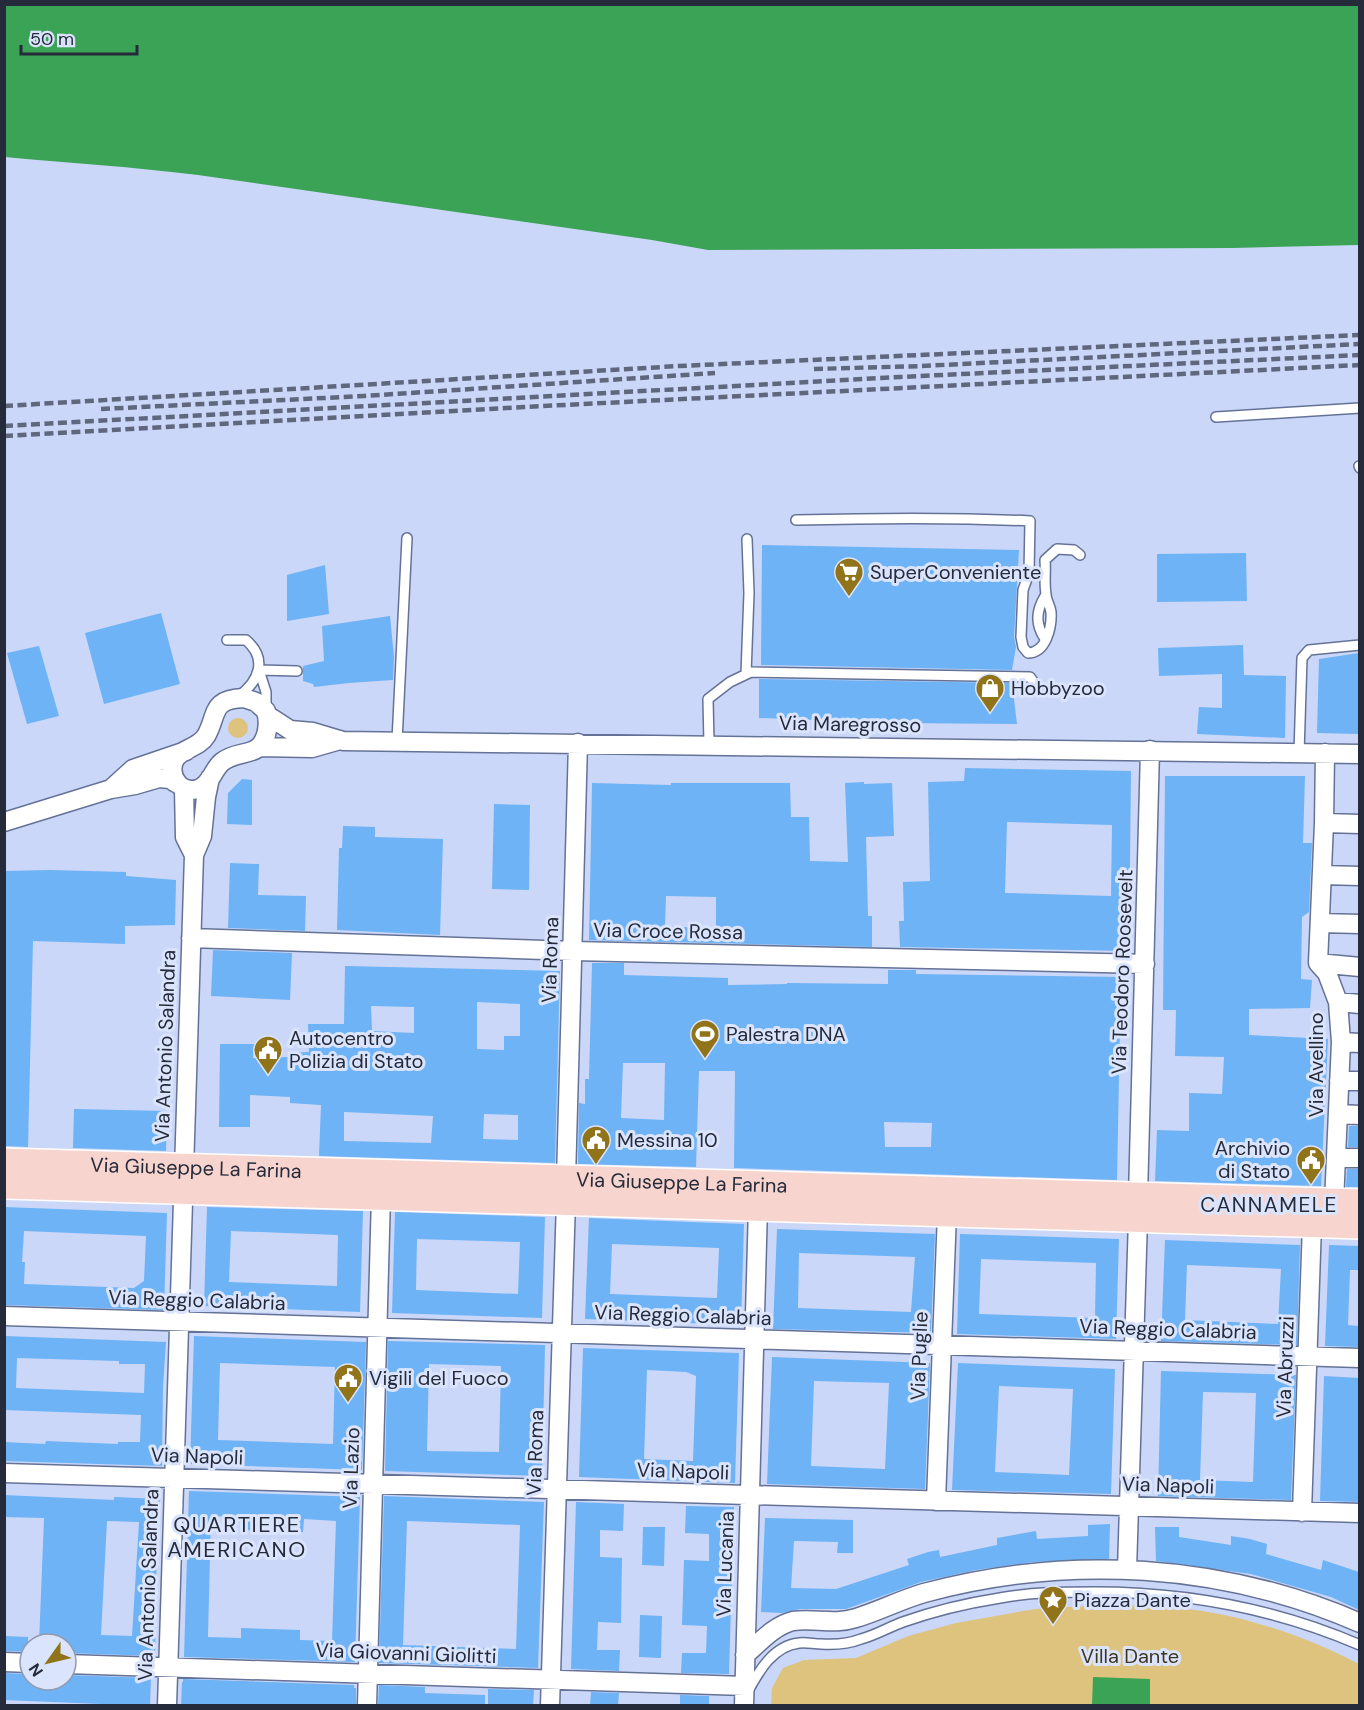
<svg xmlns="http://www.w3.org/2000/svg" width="1364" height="1710" font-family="'DM Sans',sans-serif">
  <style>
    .green { fill: #dec37e }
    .water { fill: #3ba355 }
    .building { fill: #6db3f5; fill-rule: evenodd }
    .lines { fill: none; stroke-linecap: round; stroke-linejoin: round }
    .lane-casing { stroke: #657297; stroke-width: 12 }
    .street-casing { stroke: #657297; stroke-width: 21 }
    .primary-casing { stroke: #fff; stroke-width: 30 }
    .lane { stroke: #fff; stroke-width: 9 }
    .street { stroke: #fff; stroke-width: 18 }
    .primary { stroke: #f8d4ce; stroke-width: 27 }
    .rail { stroke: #5f677d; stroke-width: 4.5; stroke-dasharray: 9 4.5; stroke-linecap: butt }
    .labels { text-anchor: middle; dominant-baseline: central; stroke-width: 6; stroke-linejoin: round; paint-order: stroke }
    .poi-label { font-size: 20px; fill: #252b3a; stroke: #dbe4fd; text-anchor: start }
    .street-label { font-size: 20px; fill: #252b3a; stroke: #dbe4fd }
    .park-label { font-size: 20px; fill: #3f3621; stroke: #dbe4fd }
    .neighbourhood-label { font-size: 21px; letter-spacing: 1.5px; fill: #252b3a; stroke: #dbe4fd }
    .quarter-label { font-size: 22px; letter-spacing: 1.5px; fill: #252b3a; stroke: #dbe4fd }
  </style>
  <rect width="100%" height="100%" fill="#cad7f8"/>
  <path class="green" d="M228 728a10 10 0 1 1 20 0a10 10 0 1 1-20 0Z
    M1120,1604C1147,1607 1175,1607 1203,1611C1258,1620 1310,1639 1359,1664V1705L771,1706L772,1688L783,1668L804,1660L856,1658L908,1636L956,1623L1035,1609Z"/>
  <path class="water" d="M4,5H1359V245L1233,248L708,250L652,240L198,175C134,167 69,163 5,157Z
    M1093,1677L1150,1679V1705H1092Z"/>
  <path class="building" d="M762,545L1019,550L1014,637L1016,647L1012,670L761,665Z
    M1246,553L1247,601L1157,602V554Z
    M325,565L329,614L287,621V575Z
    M161,613L180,684L104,704L85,633Z
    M390,616L394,657L393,680L349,683L314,687L313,684L303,681V666L324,661L322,626Z
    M1243,645L1244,675L1286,676L1285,738L1197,734L1199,707L1222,708V674L1159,676L1158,648Z
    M39,646L59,716L27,724L7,653Z
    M1359,653V734L1317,733L1319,659Z
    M759,679L1012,683L1017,724L897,723L759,718Z
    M965,768L1131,771L1129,951L900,947L899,921H904L903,882L930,881L928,782L964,781ZM1007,822L1112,825L1111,896L1005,893Z
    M1165,776H1305L1303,843H1312L1309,912L1302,917L1301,979L1312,980L1310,1008L1249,1009V1035L1328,1039L1321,1186L1155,1181L1157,1130L1189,1131V1093L1222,1094L1224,1057L1175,1056L1176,1010H1163Z
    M242,779L252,780V825L227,824L228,793Z
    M864,782V784L892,783L894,836L866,837L868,916H872V947L589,940L592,783L671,785V783H790L791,817H809L810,861L848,862L845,783ZM666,896L716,897V929L665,926Z
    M494,804L530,805L529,890L492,889Z
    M343,826L375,827V837L443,839L440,935L337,930L339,848H342Z
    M230,863L259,864L258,895L306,896L305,931L228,928Z
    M50,870L126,872V876L176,880L175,925L125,926V944L33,941L28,1147L4,1146V871Z
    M213,950L292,953L290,1000L211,996Z
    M592,963H624V975L728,978V985L787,984V983L888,984V970H916V974L1121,977L1117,1180L734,1168L735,1071H699L696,1167L578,1164L579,1103L585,1104V1079H589ZM623,1063H665L664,1120L621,1118ZM884,1122L932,1123L931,1147H885Z
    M345,966L560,971L555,1163L319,1156L321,1105L290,1103V1097L250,1095V1127H219L220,1044H254L253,1058L291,1057L292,1053L309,1052L308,1024H344ZM477,1002L520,1004V1036H504V1050L477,1049ZM371,1006L414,1007V1033L372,1031ZM344,1112L433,1116L431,1143L344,1141ZM484,1114L518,1115V1140L483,1139Z
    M74,1109L167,1111L166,1151L73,1148Z
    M1349,1126H1359V1147H1348Z
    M1347,1169H1359V1187H1346Z
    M4,1207L167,1213L164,1310L4,1305ZM24,1231L146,1236L144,1281L134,1288L24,1284L25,1262H22Z
    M207,1207L363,1211L360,1312L204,1306ZM231,1231L338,1235L337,1286L229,1282Z
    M395,1212L545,1217L542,1318L392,1313ZM417,1239L520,1242L518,1294L416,1290Z
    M589,1218L744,1224L741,1325L585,1319ZM612,1244L719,1248L717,1298L610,1294Z
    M777,1229L935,1234L931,1333L773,1329ZM799,1253L915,1257L911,1312L798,1308Z
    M960,1234L1119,1239L1116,1339L957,1334ZM981,1259L1096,1263L1095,1318L979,1314Z
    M1165,1240L1300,1245L1297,1345L1161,1341ZM1187,1265L1281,1269L1278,1324L1185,1320Z
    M1329,1245L1359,1246V1270H1350L1348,1325L1359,1326V1347L1325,1346Z
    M4,1336L166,1342L163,1386L162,1466L4,1461V1442L45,1444L46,1441L118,1444V1442H140L141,1415L4,1410ZM17,1358L119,1361V1364H145L144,1393L16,1388Z
    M194,1336L366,1342L362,1470L190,1464ZM220,1363L335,1367L333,1444L218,1440Z
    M388,1341L545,1345L542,1476L385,1471ZM429,1364L501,1366L499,1452L427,1451Z
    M583,1348L739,1353L735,1483L579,1477ZM647,1370L686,1372L696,1376L693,1461L644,1459Z
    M772,1357L930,1363L925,1489L767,1484ZM814,1381L889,1383L885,1469L811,1466Z
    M958,1363L1115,1369L1111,1494L952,1490ZM999,1386L1073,1389L1069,1475L995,1472Z
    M1161,1371L1296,1375L1291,1500L1158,1496ZM1203,1392L1256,1393L1253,1482L1200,1480Z
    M1324,1376L1359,1378V1502L1320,1501Z
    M189,1491L360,1497L355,1662L184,1657ZM211,1516L244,1517V1530L303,1532L304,1519L336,1521L332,1641L300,1640V1630L241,1628V1638L208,1637Z
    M4,1495L114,1500V1497L160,1499L154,1618H156L155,1656L66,1653V1644H39L44,1518L4,1517ZM107,1521L139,1522L132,1636L101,1635Z
    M384,1496L544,1502L538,1668L379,1663ZM407,1521L520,1525L516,1649L403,1645Z
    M576,1502L624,1504L623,1531L600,1530V1557L622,1558L621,1623L598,1622L597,1650H620L619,1671L571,1669Z
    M686,1506L734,1507L729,1674L681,1673L682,1653H706L707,1626L682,1625L684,1560L709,1561V1534L685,1533Z
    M765,1518L853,1520V1553H837L838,1542L794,1541L791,1588L836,1589L909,1565L907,1559L928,1552L939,1550L940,1557L997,1545V1538L1036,1531L1037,1539L1088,1536V1525L1110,1524L1109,1559L1033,1562L976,1570L921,1582L846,1609H800L782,1613L761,1612Z
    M643,1527H665L664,1566L642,1565Z
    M1155,1527H1179V1537L1231,1545V1536L1250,1539L1267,1544L1266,1554L1321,1570L1323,1560L1359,1572V1610L1331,1597L1251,1574L1156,1561Z
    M640,1615L662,1616L661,1658L639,1657Z
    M4,1636L28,1637V1652L4,1651Z
    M4,1673L27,1674L28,1680H66V1675L151,1678L150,1706L4,1700Z
    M183,1679L354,1685V1688H356V1706H181L182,1682H183Z
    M379,1685L425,1687V1693L485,1695V1706H378Z
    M488,1689L534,1690L533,1706H488Z
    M591,1692L619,1693L618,1706H590Z
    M680,1695L709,1696V1706H680Z"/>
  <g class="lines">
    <g class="lane-casing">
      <path id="lane" d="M1216,417L1360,408
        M1359,466L1360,468
        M796,520C874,518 952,517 1030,521L1029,573L1023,590L1021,637L1023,647L1028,653C1046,653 1052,627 1051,612C1050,605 1046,600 1046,594C1044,583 1046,571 1045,560L1057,549L1074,550L1080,555
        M1045,639C1035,624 1036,611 1045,596
        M227,640H246C268,659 259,681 239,696
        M746,674L749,593L747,539
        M266,710V692L259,670L297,671
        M397,741L407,538
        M709,744L708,699L730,682L751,672L1030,677L1038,688
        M1299,753L1302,658L1309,650L1360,645
        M748,1691C759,1671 773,1646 799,1643C806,1642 814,1644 821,1644C835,1645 848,1644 861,1639C876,1635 889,1627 903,1622C934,1611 968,1603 1000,1598C1031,1592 1063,1592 1095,1592C1187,1592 1274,1608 1360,1645"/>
    </g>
    <g class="street-casing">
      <path id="street" d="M244,698L256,702L266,711C270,725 267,746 252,751C241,755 232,754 222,762C213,769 211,785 198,789C181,794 168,777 174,761C180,748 198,749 206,736C218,715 210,699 244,698Z
        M267,715L290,730L313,732L343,741L1360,754
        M259,747L312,748L340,740
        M1325,753L1324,823L1318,963L1327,973L1338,1002L1341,1042L1334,1203
        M111,789L133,769L186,751
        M184,789L185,837L194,855
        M4,822L111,789L135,785L159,778L170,779L176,783
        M1324,823L1360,824
        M1322,875L1360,876
        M1320,923L1360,924
        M191,938L573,951L1145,964
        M1318,963L1360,967
        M1338,1002L1360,1004
        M1341,1042L1360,1043
        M1339,1081H1360
        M1338,1114L1360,1115
        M1337,1158H1360
        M566,1179L578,743
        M1138,1196L1150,750
        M4,1316L1360,1358
        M4,1473L1360,1513
        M936,1501L947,1213
        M1302,1512L1312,1224
        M1127,1570L1138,1219
        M745,1655C759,1643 775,1625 793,1621C814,1618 835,1625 856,1618C879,1611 900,1600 924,1593C1068,1554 1223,1563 1360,1623
        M4,1662L30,1663
        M66,1664L745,1686
        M167,1706L194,855L202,836L206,797L210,778
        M367,1706L381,1196
        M550,1706L566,1201
        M744,1706L758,1207"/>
    </g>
    <g class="primary-casing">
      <g id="primary">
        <path id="s1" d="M4,1162L1360,1203"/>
        <path d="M4,1185L1360,1225"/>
      </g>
    </g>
    <use href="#lane" class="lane"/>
    <use href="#street" class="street"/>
    <use href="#primary" class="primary"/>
    <path class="rail" d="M814,369L922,366L1360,344
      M4,406L679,366L1360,335
      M101,409L364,396L715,373
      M4,426L900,377L1360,355
      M4,436L524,407L1360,365"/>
  </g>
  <defs>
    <g id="supermarket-pin" transform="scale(1.5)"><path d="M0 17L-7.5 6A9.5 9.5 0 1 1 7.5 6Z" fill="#917319" stroke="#dbe4fd"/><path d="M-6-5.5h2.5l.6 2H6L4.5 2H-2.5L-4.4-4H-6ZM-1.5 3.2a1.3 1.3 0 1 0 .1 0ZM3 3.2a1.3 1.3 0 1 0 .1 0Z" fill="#fff"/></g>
    <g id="shop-pin" transform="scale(1.5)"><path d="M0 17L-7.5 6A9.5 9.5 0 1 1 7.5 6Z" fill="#917319" stroke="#dbe4fd"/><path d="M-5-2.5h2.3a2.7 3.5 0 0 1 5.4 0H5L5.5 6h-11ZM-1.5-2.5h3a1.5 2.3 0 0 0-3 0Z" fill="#fff"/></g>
    <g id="stadium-pin" transform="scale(1.5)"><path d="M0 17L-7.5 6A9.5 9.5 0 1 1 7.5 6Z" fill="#917319" stroke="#dbe4fd"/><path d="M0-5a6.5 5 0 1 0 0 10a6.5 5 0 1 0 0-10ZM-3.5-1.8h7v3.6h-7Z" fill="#fff"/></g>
    <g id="civic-pin" transform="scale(1.5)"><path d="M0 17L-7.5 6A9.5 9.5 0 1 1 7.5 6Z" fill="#917319" stroke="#dbe4fd"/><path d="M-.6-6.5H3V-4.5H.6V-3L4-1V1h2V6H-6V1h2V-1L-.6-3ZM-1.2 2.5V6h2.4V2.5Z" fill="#fff"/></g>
    <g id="sight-pin" transform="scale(1.5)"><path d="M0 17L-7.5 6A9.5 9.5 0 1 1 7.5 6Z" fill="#917319" stroke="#dbe4fd"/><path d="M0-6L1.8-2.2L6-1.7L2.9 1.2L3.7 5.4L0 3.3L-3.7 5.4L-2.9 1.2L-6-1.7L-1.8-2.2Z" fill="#fff"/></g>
  </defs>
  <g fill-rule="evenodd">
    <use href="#supermarket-pin" x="849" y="572"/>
    <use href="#shop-pin" x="990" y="688"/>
    <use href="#stadium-pin" x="705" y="1034"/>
    <use href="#civic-pin" x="268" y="1050"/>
    <use href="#civic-pin" x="596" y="1140"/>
    <use href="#civic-pin" x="1311" y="1160"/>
    <use href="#civic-pin" x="348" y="1378"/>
    <use href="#sight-pin" x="1053" y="1600"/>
  </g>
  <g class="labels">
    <g class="poi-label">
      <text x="870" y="572">SuperConveniente</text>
      <text x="1011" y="688">Hobbyzoo</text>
      <text x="726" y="1034">Palestra DNA</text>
      <text x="289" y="1038">Autocentro<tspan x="289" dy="23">Polizia di Stato</tspan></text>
      <text x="617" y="1140">Messina 10</text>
      <text x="1290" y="1148" text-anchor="end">Archivio<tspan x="1290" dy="23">di Stato</tspan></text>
      <text x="369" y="1378">Vigili del Fuoco</text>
      <text x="1074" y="1600">Piazza Dante</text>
    </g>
    <g class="street-label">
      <text transform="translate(850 724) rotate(1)">Via Maregrosso</text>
      <text transform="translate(668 931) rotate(1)">Via Croce Rossa</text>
      <text transform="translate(550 960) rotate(-88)">Via Roma</text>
      <text transform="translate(1122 972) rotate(-88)">Via Teodoro Roosevelt</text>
      <text transform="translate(165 1046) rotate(-88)">Via Antonio Salandra</text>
      <text transform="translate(1316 1065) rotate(-90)">Via Avellino</text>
      <text stroke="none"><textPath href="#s1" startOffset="192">Via Giuseppe La Farina</textPath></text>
      <text stroke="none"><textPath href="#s1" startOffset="678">Via Giuseppe La Farina</textPath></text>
      <text transform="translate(197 1300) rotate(2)">Via Reggio Calabria</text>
      <text transform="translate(683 1315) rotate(2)">Via Reggio Calabria</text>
      <text transform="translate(1168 1329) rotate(2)">Via Reggio Calabria</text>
      <text transform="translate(919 1356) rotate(-88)">Via Puglie</text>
      <text transform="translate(1285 1367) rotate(-88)">Via Abruzzi</text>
      <text transform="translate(535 1453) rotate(-88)">Via Roma</text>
      <text transform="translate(197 1456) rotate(2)">Via Napoli</text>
      <text transform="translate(351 1468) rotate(-88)">Via Lazio</text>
      <text transform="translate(683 1471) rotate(2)">Via Napoli</text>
      <text transform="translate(1168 1485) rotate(2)">Via Napoli</text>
      <text transform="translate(725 1564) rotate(-88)">Via Lucania</text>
      <text transform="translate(148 1585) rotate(-88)">Via Antonio Salandra</text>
      <text transform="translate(406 1653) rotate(2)">Via Giovanni Giolitti</text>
    </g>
    <g class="park-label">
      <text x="1130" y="1656">Villa Dante</text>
    </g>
    <g class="neighbourhood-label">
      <text x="1269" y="1205">CANNAMELE</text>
    </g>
    <g class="quarter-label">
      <text x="237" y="1524">QUARTIERE<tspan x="237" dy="25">AMERICANO</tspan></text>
    </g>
  </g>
  <rect width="1364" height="1710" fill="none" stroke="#252b3a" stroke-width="12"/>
  <g transform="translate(48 1662) rotate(236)"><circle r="28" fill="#dbe4fd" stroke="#929aaf" stroke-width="1.5"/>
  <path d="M0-4.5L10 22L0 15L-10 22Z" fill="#917319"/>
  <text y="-9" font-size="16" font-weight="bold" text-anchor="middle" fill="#252b3a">N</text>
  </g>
  <path d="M21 45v9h116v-9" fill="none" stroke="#252b3a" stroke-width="3"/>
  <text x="30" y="45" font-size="18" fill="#252b3a" stroke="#dbe4fd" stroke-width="4.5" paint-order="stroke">50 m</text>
</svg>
